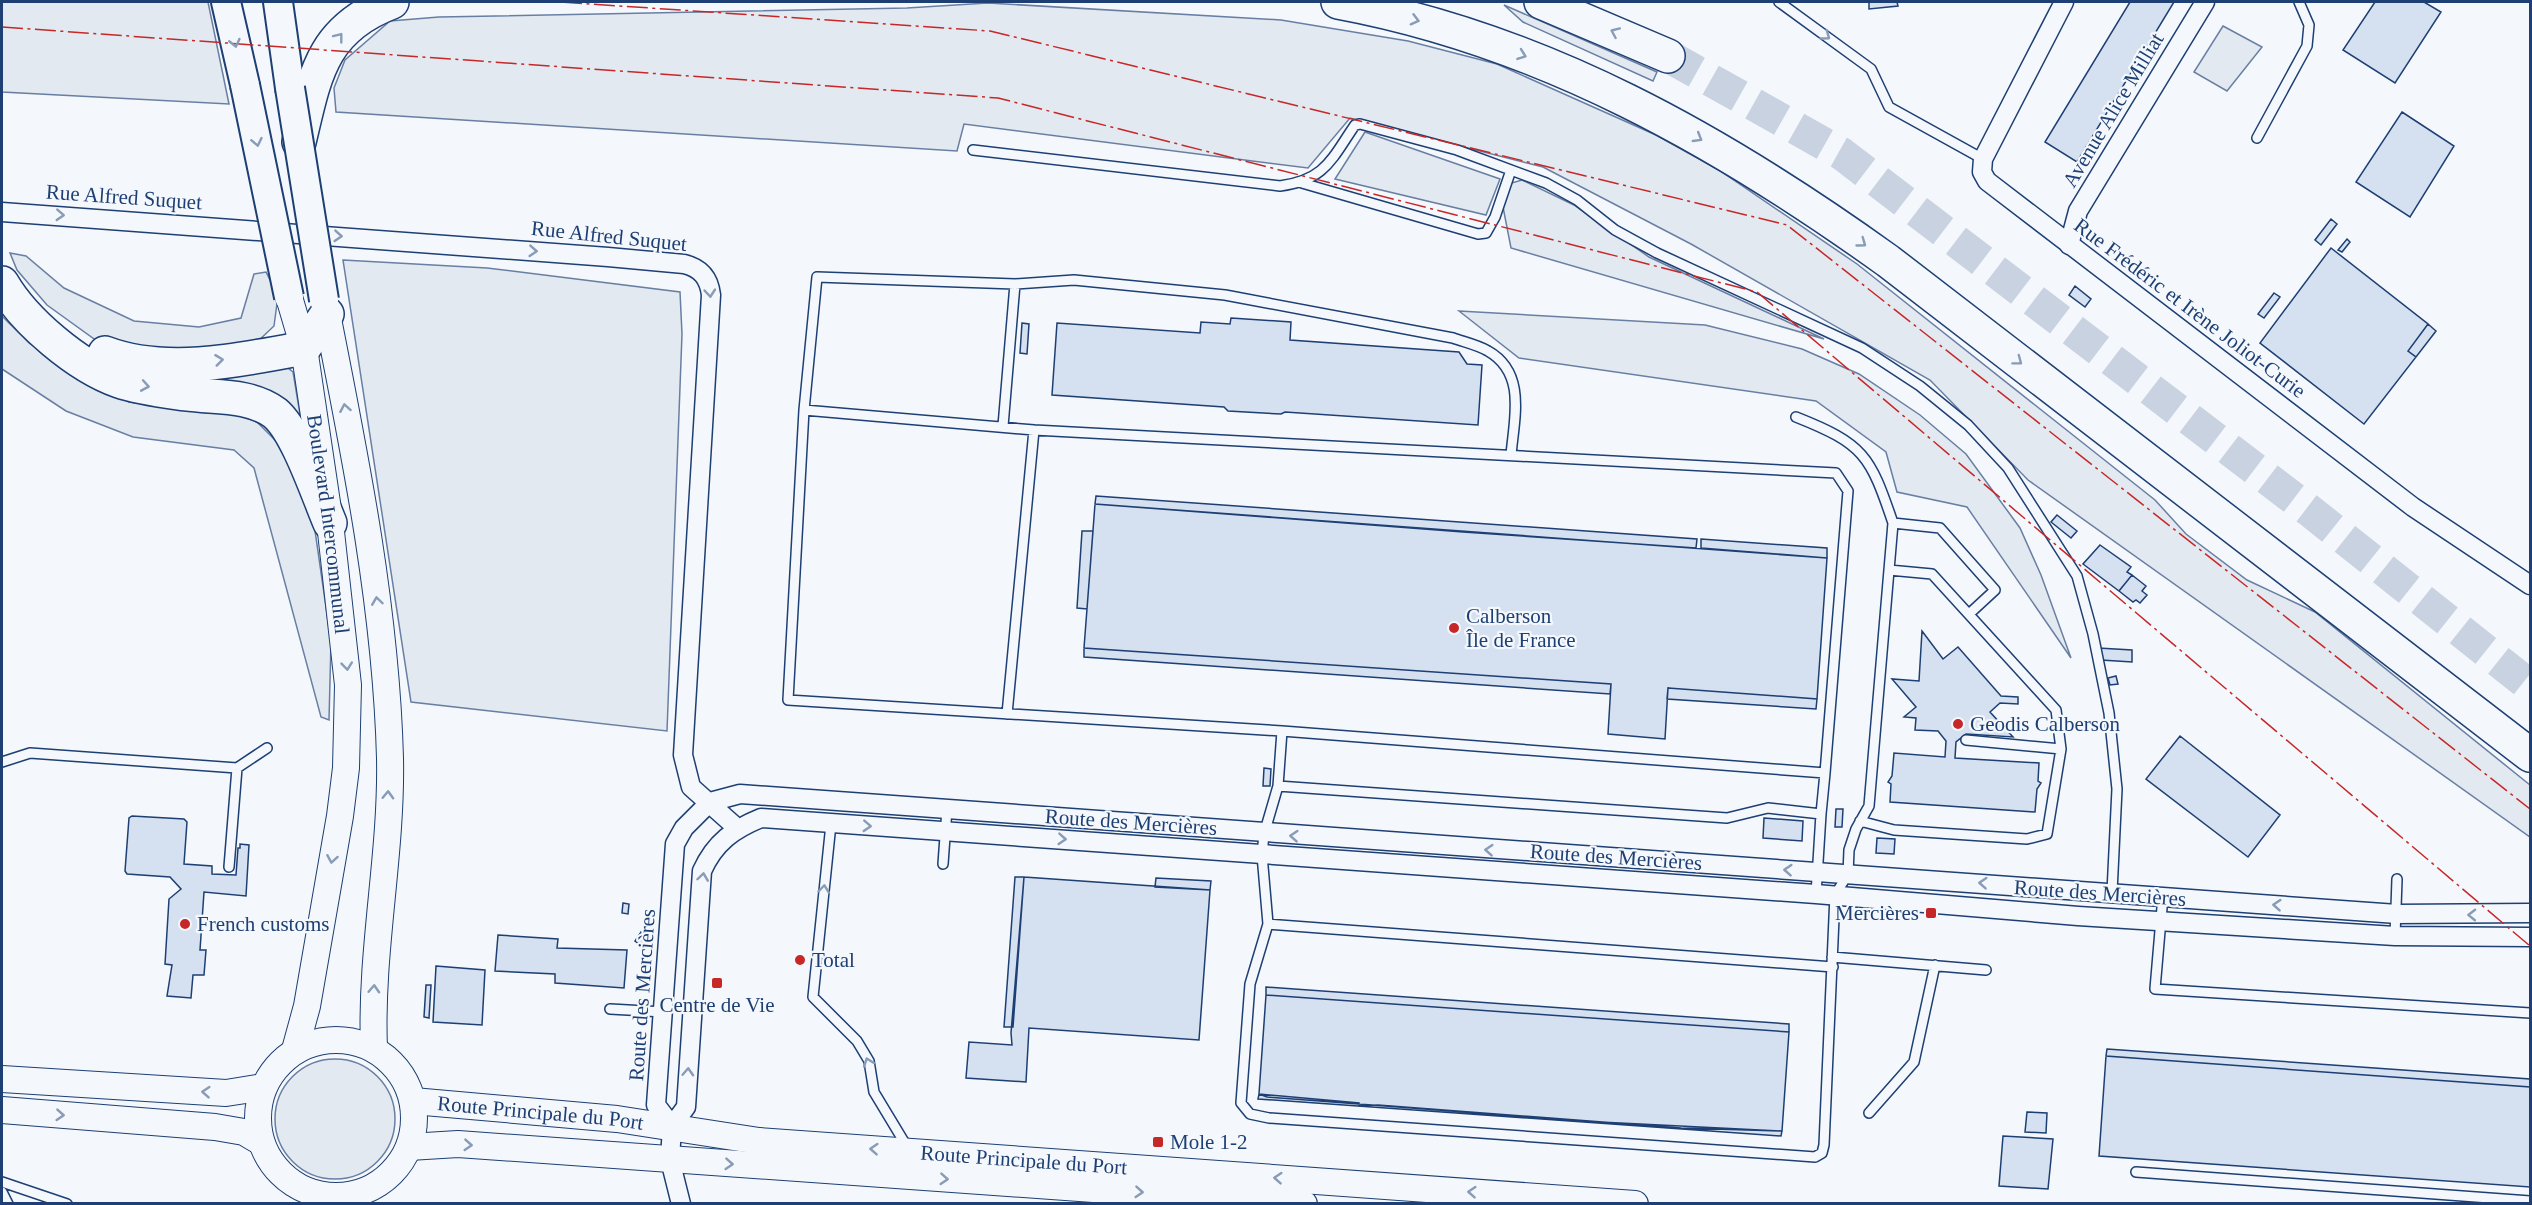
<svg xmlns="http://www.w3.org/2000/svg" width="2532" height="1205" font-family="Georgia,serif">
  <style>
    .green { fill: #e3e9f0; stroke: #687fa3; stroke-width: 1.5 }
    .building { fill: #d5e0f0; stroke: #1d3f73; stroke-width: 1.5 }
    .lines { fill: none; stroke-linecap: round; stroke-linejoin: round }
    .highway-tunnel { stroke: #c9d2e0; stroke-width: 33; stroke-dasharray: 33 16; stroke-linecap: butt }
    .lane-casing { stroke: #1d3f73; stroke-width: 12 }
    .street-casing { stroke: #1d3f73; stroke-width: 21 }
    .secondary-casing { stroke: #1d3f73; stroke-width: 28 }
    .primary-casing { stroke: #1d3f73; stroke-width: 32 }
    .highway-casing { stroke: #1d3f73; stroke-width: 36 }
    .lane { stroke: #f4f7fb; stroke-width: 9 }
    .street { stroke: #f4f7fb; stroke-width: 18 }
    .secondary { stroke: #f4f7fb; stroke-width: 26 }
    .primary { stroke: #f4f7fb; stroke-width: 28 }
    .highway { stroke: #f4f7fb; stroke-width: 33 }
    .primary-bridge-casing { stroke: #1d3f73; stroke-width: 32; stroke-linecap: butt }
    .primary-bridge { stroke: #f4f7fb; stroke-width: 28 }
    .power { stroke: #c62828; stroke-width: 1.5; stroke-dasharray: 21 4.5 3 4.5; stroke-linecap: butt }
    .oneway { stroke: #889bb7 }
    .poi-dot { fill: #c62828; stroke: #f4f7fb; stroke-width: 2 }
    .labels { text-anchor: middle; dominant-baseline: central; stroke-width: 4.5; stroke-linejoin: round; paint-order: stroke }
    .street-label { font-size: 21px; fill: #1d3f73; stroke: #f4f7fb }
    .poi-label { font-size: 21px; fill: #1d3f73; stroke: #f4f7fb; text-anchor: start }
  </style>
  <rect width="100%" height="100%" fill="#f4f7fb"/>
  <path class="green" d="M2,2H208L229,104L2,92Z
    M988,3L1281,20L1408,41L1497,64L1656,135L1719,170L1857,264L2155,500L2186,534L2247,580L2315,612L2530,785V837L2028,480L1930,380L1691,244L1543,167L1350,118L1308,168L964,124L957,151L336,112L334,88L345,60L390,21L439,17L907,8Z
    M1504,5L1657,72L1653,81L1523,22Z
    M2223,26L2262,47L2227,91L2194,72Z
    M1365,132L1500,179L1486,215L1335,179Z
    M1522,180L1574,205L1649,257L1824,339L1511,248L1503,207L1508,184Z
    M10,253L26,256L64,288L134,321L199,327L241,318L254,274L266,272L278,296L274,326L255,344L144,353L97,341L47,305L17,270Z
    M343,260L487,268L680,292L682,334L667,731L411,702Z
    M1459,311L1705,325L1802,349L1859,374L1920,415L1966,454L2020,528L2041,575L2071,658L1967,507L1897,492L1886,452L1816,401L1519,358Z
    M2,316L29,343L76,375L129,402L207,413L230,412L257,422L285,450L308,482L331,642L329,720L321,717L254,468L234,450L133,437L66,411L2,369Z
    M284,365L293,372L304,439L165,379Z
    M275 1119a60 60 0 1 1 120 0a60 60 0 1 1-120 0Z"/>
  <path class="building" d="M1869,2H1897L1898,6L1869,9Z
    M2130,2H2174L2077,162L2045,142Z
    M2375,2H2424L2441,12L2395,83L2343,50Z
    M2402,112L2454,146L2410,217L2356,182Z
    M2331,219L2337,224L2321,245L2315,240Z
    M2347,239L2350,242L2342,252L2338,250Z
    M2331,248L2428,324L2408,351L2416,357L2364,424L2260,343Z
    M2075,286L2091,299L2085,307L2069,295Z
    M2274,293L2280,297L2264,318L2258,314Z
    M1231,318L1291,322L1290,340L1459,352L1467,364L1482,365L1478,425L1285,412L1281,414L1228,411L1224,407L1052,395L1057,323L1200,333L1201,322L1230,324Z
    M1022,323L1029,324L1027,354L1020,353Z
    M2428,324L2436,331L2416,357L2408,351Z
    M1096,496L1697,539L1696,548L1463,532L1095,504Z
    M1095,504L1827,558L1817,699L1668,688L1665,739L1608,734L1611,684L1084,648Z
    M2057,515L2077,531L2071,538L2051,522Z
    M1082,531H1093L1087,609L1077,608Z
    M1701,539L1827,548V558L1701,548Z
    M2100,545L2131,567L2127,572L2132,575L2119,591L2083,564Z
    M2132,575L2146,586L2142,591L2147,595L2140,603L2136,600L2133,602L2119,591Z
    M1922,631L1943,659L1958,647L2001,696L2018,697V704L2000,703L1990,712L2013,737L1966,734L1956,742L1955,758L2039,763L2038,781L2041,783L2037,789L2035,812L1890,802L1891,784L1888,782L1892,776L1894,753L1945,757L1946,741L1938,731L1915,730L1916,718L1904,717L1916,707L1892,679L1919,681Z
    M1084,648L1611,684L1610,694L1084,657Z
    M2098,648L2132,650V662L2101,660Z
    M2116,676L2118,684L2110,685L2108,678Z
    M1668,688L1817,699L1816,709L1667,699Z
    M2180,736L2280,815L2248,857L2146,779Z
    M1264,768L1271,769L1270,786H1263Z
    M1836,809H1843L1842,827H1835Z
    M132,816L184,819L187,822L184,864L212,866V874L236,875L238,848H240V844L249,845L246,896L204,892L200,950H206L204,975H193L191,998L167,996L172,965L165,964L169,899L181,889L170,877L127,874L125,871L129,818Z
    M1764,818L1803,821L1802,841L1763,838Z
    M1877,838L1895,839L1894,854L1876,853Z
    M1015,877H1024L1013,1027H1004Z
    M1024,877L1210,890L1199,1040L1029,1028L1026,1082L966,1078L969,1042L1012,1045L1011,1033Z
    M1156,878L1211,881L1210,890L1155,887Z
    M623,903L629,904L628,914L622,913Z
    M641,932L649,938L643,947L635,941Z
    M498,935L558,939L557,948L627,950L624,988L555,983V974L495,971Z
    M436,966L485,970L482,1025L433,1022Z
    M426,985H431L429,1018L424,1017Z
    M1266,987L1789,1024V1032L1266,995Z
    M1266,995L1789,1032L1782,1131L1580,1121L1267,1097L1259,1094Z
    M2107,1049L2530,1079V1087L2106,1056Z
    M2106,1056L2530,1087V1187L2099,1156Z
    M1259,1094L1359,1103V1106L1378,1105L1681,1128L1782,1131L1781,1136L1258,1099Z
    M2027,1112L2047,1113L2046,1133L2025,1132Z
    M2003,1136L2053,1139L2048,1189L1999,1186Z"/>
  <g class="lines">
    <path class="highway-tunnel" d="M1668,56L1842,154L2310,511L2530,686"/>
    <g class="lane-casing">
      <path id="lane" d="M1779,2L1871,69L1889,107L1983,159
        M2257,138L2307,46L2309,25L2299,2
        M973,150L1280,186C1325,180 1331,160 1355,125L1360,124L1457,150L1546,183L1577,200L1615,230L1657,253L1862,348L1920,386L1968,425L2008,468L2077,576L2093,634L2109,713L2117,789L2112,892
        M1302,183L1478,234L1486,233L1495,217L1511,170
        M804,410L817,277L1015,284L1074,280L1225,295L1453,338C1464,342 1478,345 1488,351C1527,373 1514,419 1511,455
        M1796,417C1864,444 1870,455 1893,523
        M1003,426L1015,284
        M1007,714L1034,430
        M1966,740L2061,749
        M2,762L30,753L237,768L267,748
        M1278,786L1282,731L1825,773L1848,491L1836,473L1034,430L804,410L788,700L1282,731
        M1821,814L1825,773
        M1860,821L1894,830L2027,839L2047,834L2061,749L2056,710L1932,574L1889,570L1893,523L1940,528L1995,590L1969,614
        M831,824L813,997L857,1041L869,1061L874,1092L909,1150
        M943,864L947,809
        M229,867L237,768
        M2163,896L2155,989L2530,1013
        M1268,924L1262,855L1264,834L1278,786L1727,818L1768,808L1821,814L1816,894
        M2395,936L2397,879
        M1832,957L1986,970
        M1833,967L1268,924L1250,984L1241,1103L1250,1114L1269,1118L1815,1157L1822,1153L1824,1145L1835,895L1848,874L1849,850L1856,829L1869,806L1889,570
        M610,1009L664,1012
        M1869,1113L1914,1062L1935,965
        M2136,1172L2530,1201
        M2,1182L67,1204
        M2,1192L8,1204"/>
    </g>
    <g class="street-casing">
      <path id="street" d="M2064,2L1983,159L1982,172L1987,181L2413,507L2530,585
        M2,212L608,257L684,264C701,268 709,278 711,295L683,755L691,787L737,828
        M2069,245L2078,211L2205,2
        M672,1126L656,1105L675,844L684,828L710,802L740,794L2397,914L2530,913
        M672,1126L686,1107L702,871C715,842 734,829 761,818L1816,894L2078,916L2395,936L2530,937
        M672,1126L670,1160L681,1204
        M329,1204L330,1195"/>
    </g>
    <g class="secondary-casing">
      <g id="secondary">
        <path id="s1" d="M289,297L304,348L330,523L348,685L346,768L340,816L307,1006L295,1050"/>
        <path d="M327,314C356,460 386,609 390,758C392,855 370,951 374,1048"/>
        <circle cx="336" cy="1118" r="78"/>
        <path d="M2,1079L226,1093L264,1087"/>
        <path id="s2" d="M413,1101L617,1119L759,1141L1635,1204"/>
        <path d="M2,1110L215,1127L244,1132L261,1142"/>
        <path d="M409,1147L458,1144L1304,1204"/>
      </g>
    </g>
    <g class="primary-casing">
      <path id="primary" d="M226,2L245,85
        M278,2L290,88"/>
    </g>
    <g class="highway-casing">
      <path id="highway" d="M1338,2C1543,40 1721,141 1888,261L2530,755
        M1541,2L1668,56
        M299,142C315,75 321,29 392,2
        M2,283C24,321 77,366 119,381C139,388 165,391 186,394C216,398 249,394 275,413C297,431 318,495 330,523
        M105,353C166,376 241,360 304,348L327,314"/>
    </g>
    <use href="#lane" class="lane"/>
    <use href="#street" class="street"/>
    <use href="#secondary" class="secondary"/>
    <use href="#primary" class="primary"/>
    <use href="#highway" class="highway"/>
    <g class="primary-bridge-casing">
      <path id="primary-bridge" d="M245,85L289,297
        M290,88L324,300"/>
    </g>
    <use href="#primary-bridge" class="primary-bridge"/>
    <path class="power" d="M561,2L990,31L1787,225L2530,809
      M2,27L998,98L1757,292L2530,946"/>
  </g>
  <defs><path id="oneway-chevron" d="M-2-3.5L2.5 0L-2 3.5" fill="none" stroke-width="1.6" stroke-linecap="round" stroke-linejoin="round" transform="scale(1.5)"/></defs>
  <g class="oneway">
    <use href="#oneway-chevron" transform="translate(1415 20) rotate(15)"/>
    <use href="#oneway-chevron" transform="translate(1615 32) rotate(-156)"/>
    <use href="#oneway-chevron" transform="translate(1826 36) rotate(36)"/>
    <use href="#oneway-chevron" transform="translate(339 37) rotate(-52)"/>
    <use href="#oneway-chevron" transform="translate(235 43) rotate(77)"/>
    <use href="#oneway-chevron" transform="translate(1522 55) rotate(20)"/>
    <use href="#oneway-chevron" transform="translate(1698 138) rotate(31)"/>
    <use href="#oneway-chevron" transform="translate(257 142) rotate(78)"/>
    <use href="#oneway-chevron" transform="translate(60 215) rotate(3)"/>
    <use href="#oneway-chevron" transform="translate(338 236) rotate(4)"/>
    <use href="#oneway-chevron" transform="translate(1862 243) rotate(36)"/>
    <use href="#oneway-chevron" transform="translate(533 251) rotate(4)"/>
    <use href="#oneway-chevron" transform="translate(710 293) rotate(85)"/>
    <use href="#oneway-chevron" transform="translate(219 360) rotate(-7)"/>
    <use href="#oneway-chevron" transform="translate(2018 361) rotate(37)"/>
    <use href="#oneway-chevron" transform="translate(145 386) rotate(10)"/>
    <use href="#oneway-chevron" transform="translate(345 408) rotate(-100)"/>
    <use href="#oneway-chevron" transform="translate(377 601) rotate(-98)"/>
    <use href="#oneway-chevron" transform="translate(347 666) rotate(84)"/>
    <use href="#oneway-chevron" transform="translate(388 795) rotate(-88)"/>
    <use href="#oneway-chevron" transform="translate(867 826) rotate(3)"/>
    <use href="#oneway-chevron" transform="translate(1294 836) rotate(-176)"/>
    <use href="#oneway-chevron" transform="translate(1062 839) rotate(4)"/>
    <use href="#oneway-chevron" transform="translate(1489 850) rotate(-176)"/>
    <use href="#oneway-chevron" transform="translate(332 859) rotate(100)"/>
    <use href="#oneway-chevron" transform="translate(1788 870) rotate(-176)"/>
    <use href="#oneway-chevron" transform="translate(703 877) rotate(-82)"/>
    <use href="#oneway-chevron" transform="translate(1983 883) rotate(-176)"/>
    <use href="#oneway-chevron" transform="translate(824 889) rotate(-84)"/>
    <use href="#oneway-chevron" transform="translate(2277 905) rotate(-176)"/>
    <use href="#oneway-chevron" transform="translate(2472 915) rotate(-179)"/>
    <use href="#oneway-chevron" transform="translate(374 989) rotate(-87)"/>
    <use href="#oneway-chevron" transform="translate(868 1062) rotate(-110)"/>
    <use href="#oneway-chevron" transform="translate(688 1072) rotate(-87)"/>
    <use href="#oneway-chevron" transform="translate(206 1092) rotate(-176)"/>
    <use href="#oneway-chevron" transform="translate(60 1115) rotate(4)"/>
    <use href="#oneway-chevron" transform="translate(468 1145) rotate(4)"/>
    <use href="#oneway-chevron" transform="translate(874 1149) rotate(-176)"/>
    <use href="#oneway-chevron" transform="translate(729 1164) rotate(4)"/>
    <use href="#oneway-chevron" transform="translate(1278 1178) rotate(-176)"/>
    <use href="#oneway-chevron" transform="translate(944 1179) rotate(4)"/>
    <use href="#oneway-chevron" transform="translate(1139 1192) rotate(4)"/>
    <use href="#oneway-chevron" transform="translate(1472 1192) rotate(-176)"/>
  </g>
  <g class="poi-dot">
    <circle cx="1454" cy="628" r="6"/>
    <circle cx="1958" cy="724" r="6"/>
    <rect x="1925" y="907" width="12" height="12" rx="3"/>
    <circle cx="185" cy="924" r="6"/>
    <circle cx="800" cy="960" r="6"/>
    <rect x="711" y="977" width="12" height="12" rx="3"/>
    <rect x="1152" y="1136" width="12" height="12" rx="3"/>
  </g>
  <g class="labels">
    <g class="street-label">
      <text transform="translate(2113 110) rotate(-59)">Avenue Alice Milliat</text>
      <text transform="translate(124 197) rotate(4)">Rue Alfred Suquet</text>
      <text transform="translate(609 236) rotate(6)">Rue Alfred Suquet</text>
      <text transform="translate(2190 308) rotate(37)">Rue Frédéric et Irène Joliot-Curie</text>
      <text stroke="none"><textPath href="#s1" startOffset="231">Boulevard Intercommunal</textPath></text>
      <text transform="translate(1131 822) rotate(4)">Route des Mercières</text>
      <text transform="translate(1616 857) rotate(4)">Route des Mercières</text>
      <text transform="translate(2100 893) rotate(4)">Route des Mercières</text>
      <text transform="translate(642 995) rotate(-86)">Route des Mercières</text>
      <text stroke="none"><textPath href="#s2" startOffset="128">Route Principale du Port</textPath></text>
      <text stroke="none"><textPath href="#s2" startOffset="614">Route Principale du Port</textPath></text>
    </g>
    <g class="poi-label">
      <text x="1466" y="616">Calberson<tspan x="1466" dy="24">Île de France</tspan></text>
      <text x="1970" y="724">Geodis Calberson</text>
      <text x="1919" y="913" text-anchor="end">Mercières</text>
      <text x="197" y="924">French customs</text>
      <text x="812" y="960">Total</text>
      <text x="717" y="1005" text-anchor="middle">Centre de Vie</text>
      <text x="1170" y="1142">Mole 1-2</text>
    </g>
  </g>
  <rect width="2532" height="1205" fill="none" stroke="#1d3f73" stroke-width="6"/>
</svg>
